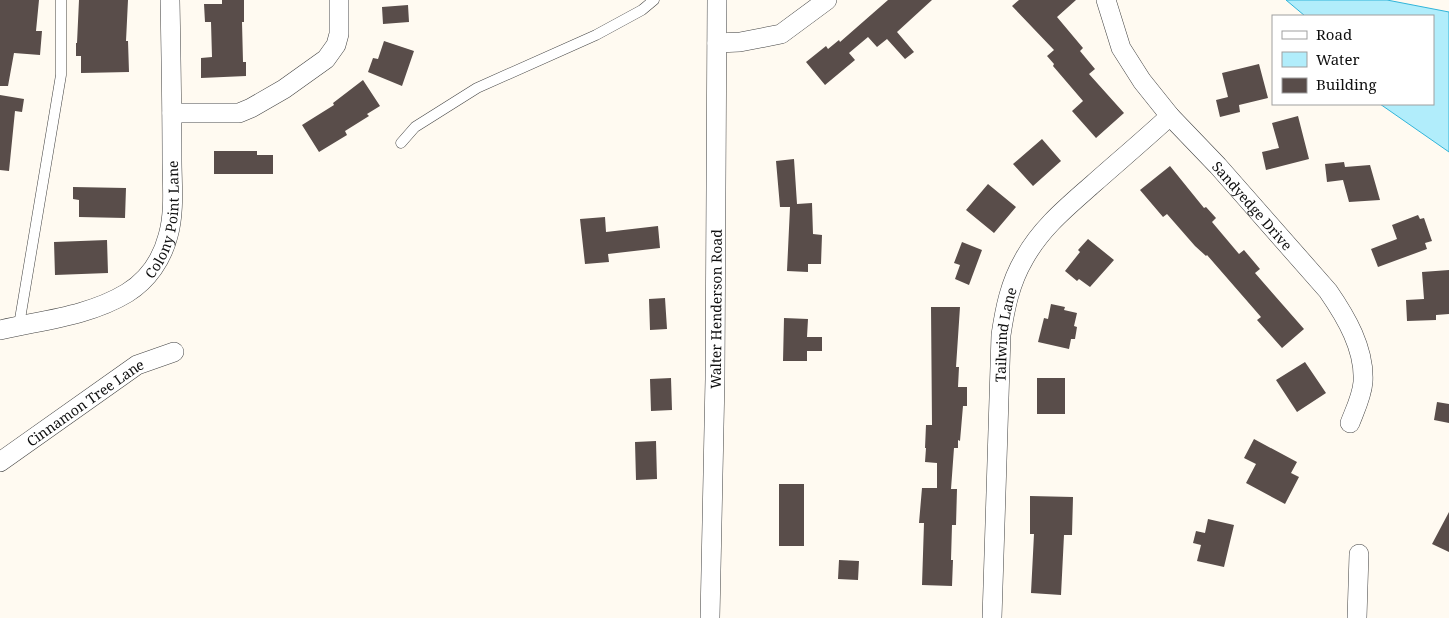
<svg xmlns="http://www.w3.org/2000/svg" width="1449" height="618" font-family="'Noto Serif',serif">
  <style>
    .water { fill: #b1edfb; stroke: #31b4d9 }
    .building { fill: #594d4a }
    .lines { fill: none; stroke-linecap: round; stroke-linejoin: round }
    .service-casing { stroke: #424242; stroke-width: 11 }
    .minor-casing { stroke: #424242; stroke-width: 20 }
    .service { stroke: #fff; stroke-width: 10 }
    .minor { stroke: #fff; stroke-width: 19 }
    .labels { text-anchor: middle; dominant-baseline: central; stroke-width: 5; stroke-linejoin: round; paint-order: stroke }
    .street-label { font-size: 14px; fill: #0f0f0f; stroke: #fff }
  </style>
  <rect width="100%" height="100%" fill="#fffaf1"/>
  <path class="water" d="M1286,0H1387L1449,12V152L1380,104H1433V16H1305Z"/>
  <path class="building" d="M0,0H39L36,31H42L40,55L14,53L8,86H0Z
    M79,0H128L126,41H128L129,72L81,73V56H76V43H77Z
    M222,0H244V22H242L243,62H246V76L201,78V58L212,57L211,22H205L204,4H222Z
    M888,0H932L897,32L914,52L905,59L887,39L877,47L868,37L849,53L855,60L825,85L806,62L826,46L828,49L839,40L840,42Z
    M1019,0H1076L1057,17L1083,48L1080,51L1095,69L1089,74L1124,113L1096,138L1072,111L1083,101L1053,66L1054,64L1047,56L1054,50L1012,6Z
    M408,5L409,22L383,24L382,7Z
    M384,41L414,51L402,86L368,72L373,58L378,59Z
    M1259,64L1268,98L1239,105L1240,112L1220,117L1216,100L1228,97L1222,73Z
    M363,80L380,106L367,114L369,116L345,131L347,135L319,152L302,125L334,105L333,103Z
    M0,95L24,99L22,112L15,111L9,171L0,170Z
    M1298,116L1309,159L1266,170L1262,152L1279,148L1272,123Z
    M1042,139L1061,161L1033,186L1013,164Z
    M214,151H257V155H273V174H214Z
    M794,159L797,204L812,203L813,234L822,235L821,264H808V272L787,271L790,207H780L776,161Z
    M1344,162L1345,167L1370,165L1380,200L1349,202L1343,180L1327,182L1325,164Z
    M1170,166L1204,208L1206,207L1216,218L1212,222L1239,254L1244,250L1260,269L1255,273L1304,329L1282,348L1257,320L1261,317L1207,255L1206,256L1195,246L1167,214L1163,217L1140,190Z
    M988,184L1016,207L994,233L966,210Z
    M73,187L126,188L125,218L79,217V200L73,199Z
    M1418,215L1420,219L1424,218L1432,241L1425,243L1427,249L1378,267L1371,249L1397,239L1392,225Z
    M605,217L606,232L658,226L660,248L608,254L609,262L585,264L580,219Z
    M1088,239L1114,260L1090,287L1079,279L1077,281L1065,271L1080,252L1078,250Z
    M107,240L108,273L55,275L54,242Z
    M962,242L982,250L969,285L955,279L960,265L954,263Z
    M1449,270V314L1436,315V320L1407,321L1406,300L1424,299L1422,272Z
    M665,298L667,329L650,330L649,299Z
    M1051,304L1065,307L1064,310L1077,313L1074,326L1077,327L1075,339H1071L1069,349L1038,342L1044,318L1048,319Z
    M931,307H960L956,367H959L958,387H967V406H963L960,441L958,440V448H954L951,489H957L956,525H952L951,560H953L952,586L922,585L924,523H919L922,488H937V463L925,462L926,448H925L926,425H932Z
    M784,318L808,319L807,337H822V351H807V361H783Z
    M1305,362L1326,393L1297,412L1276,380Z
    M671,378L672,410L651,411L650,379Z
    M1037,378H1065V414H1037Z
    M1437,402L1449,404V423L1434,420Z
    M1254,439L1297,462L1291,473L1299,477L1285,504L1246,483L1256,464L1244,458Z
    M656,441L657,479L636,480L635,442Z
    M779,484H804V546H779Z
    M1030,496L1073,497L1072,535H1064L1061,595L1031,593L1034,534H1030Z
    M1449,512V552L1432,544Z
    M1208,519L1234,525L1224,567L1197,561L1201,545L1193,543L1196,531L1205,533Z
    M839,560L859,561L858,580L838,579Z"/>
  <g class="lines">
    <g class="service-casing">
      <path id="service" d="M401,143L415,127L477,88L596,35L642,10L654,0
        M19,325L61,75V0"/>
    </g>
    <g class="minor-casing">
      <g id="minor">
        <path id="s1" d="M1106,0L1121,48L1142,81L1170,116L1218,166L1328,291C1346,317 1365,349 1363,382C1362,396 1355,410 1350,423"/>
        <path d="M717,43L740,42L781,34L827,0"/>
        <path d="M172,113H239L251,108L284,89L326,59L336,45L339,34V0"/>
        <path id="s2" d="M0,330C43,320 89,316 127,293C148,280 162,259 168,236C175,212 172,184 172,160C172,107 171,53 170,0"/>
        <path id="s3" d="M0,462L137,365L174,352"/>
        <path id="s4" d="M710,618L715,379L717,0"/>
        <path id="s5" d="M992,618L1001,335C1005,308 1010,283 1024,259C1041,228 1067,207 1093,184C1119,161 1145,139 1170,116"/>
        <path d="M1357,618L1359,554"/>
      </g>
    </g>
    <use href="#service" class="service"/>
    <use href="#minor" class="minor"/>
  </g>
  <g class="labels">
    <g class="street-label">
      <text stroke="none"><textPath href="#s1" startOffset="256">Sandyedge Drive</textPath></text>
      <text stroke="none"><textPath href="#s2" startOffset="220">Colony Point Lane</textPath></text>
      <text stroke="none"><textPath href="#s4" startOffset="309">Walter Henderson Road</textPath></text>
      <text stroke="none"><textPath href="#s5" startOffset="284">Tailwind Lane</textPath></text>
      <text stroke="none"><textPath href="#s3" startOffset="104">Cinnamon Tree Lane</textPath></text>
    </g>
  </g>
  <rect x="1272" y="15" width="162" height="90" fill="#ffffff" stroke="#9f9f9f"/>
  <rect x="1282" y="31" width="25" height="8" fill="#ffffff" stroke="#9f9f9f"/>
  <text x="1316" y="40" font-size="15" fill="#0f0f0f">Road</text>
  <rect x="1282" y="52" width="25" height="15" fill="#b1edfb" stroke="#9f9f9f"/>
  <text x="1316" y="65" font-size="15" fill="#0f0f0f">Water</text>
  <rect x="1282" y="78" width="25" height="15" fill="#594d4a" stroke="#9f9f9f"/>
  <text x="1316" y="90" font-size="15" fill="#0f0f0f">Building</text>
</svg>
